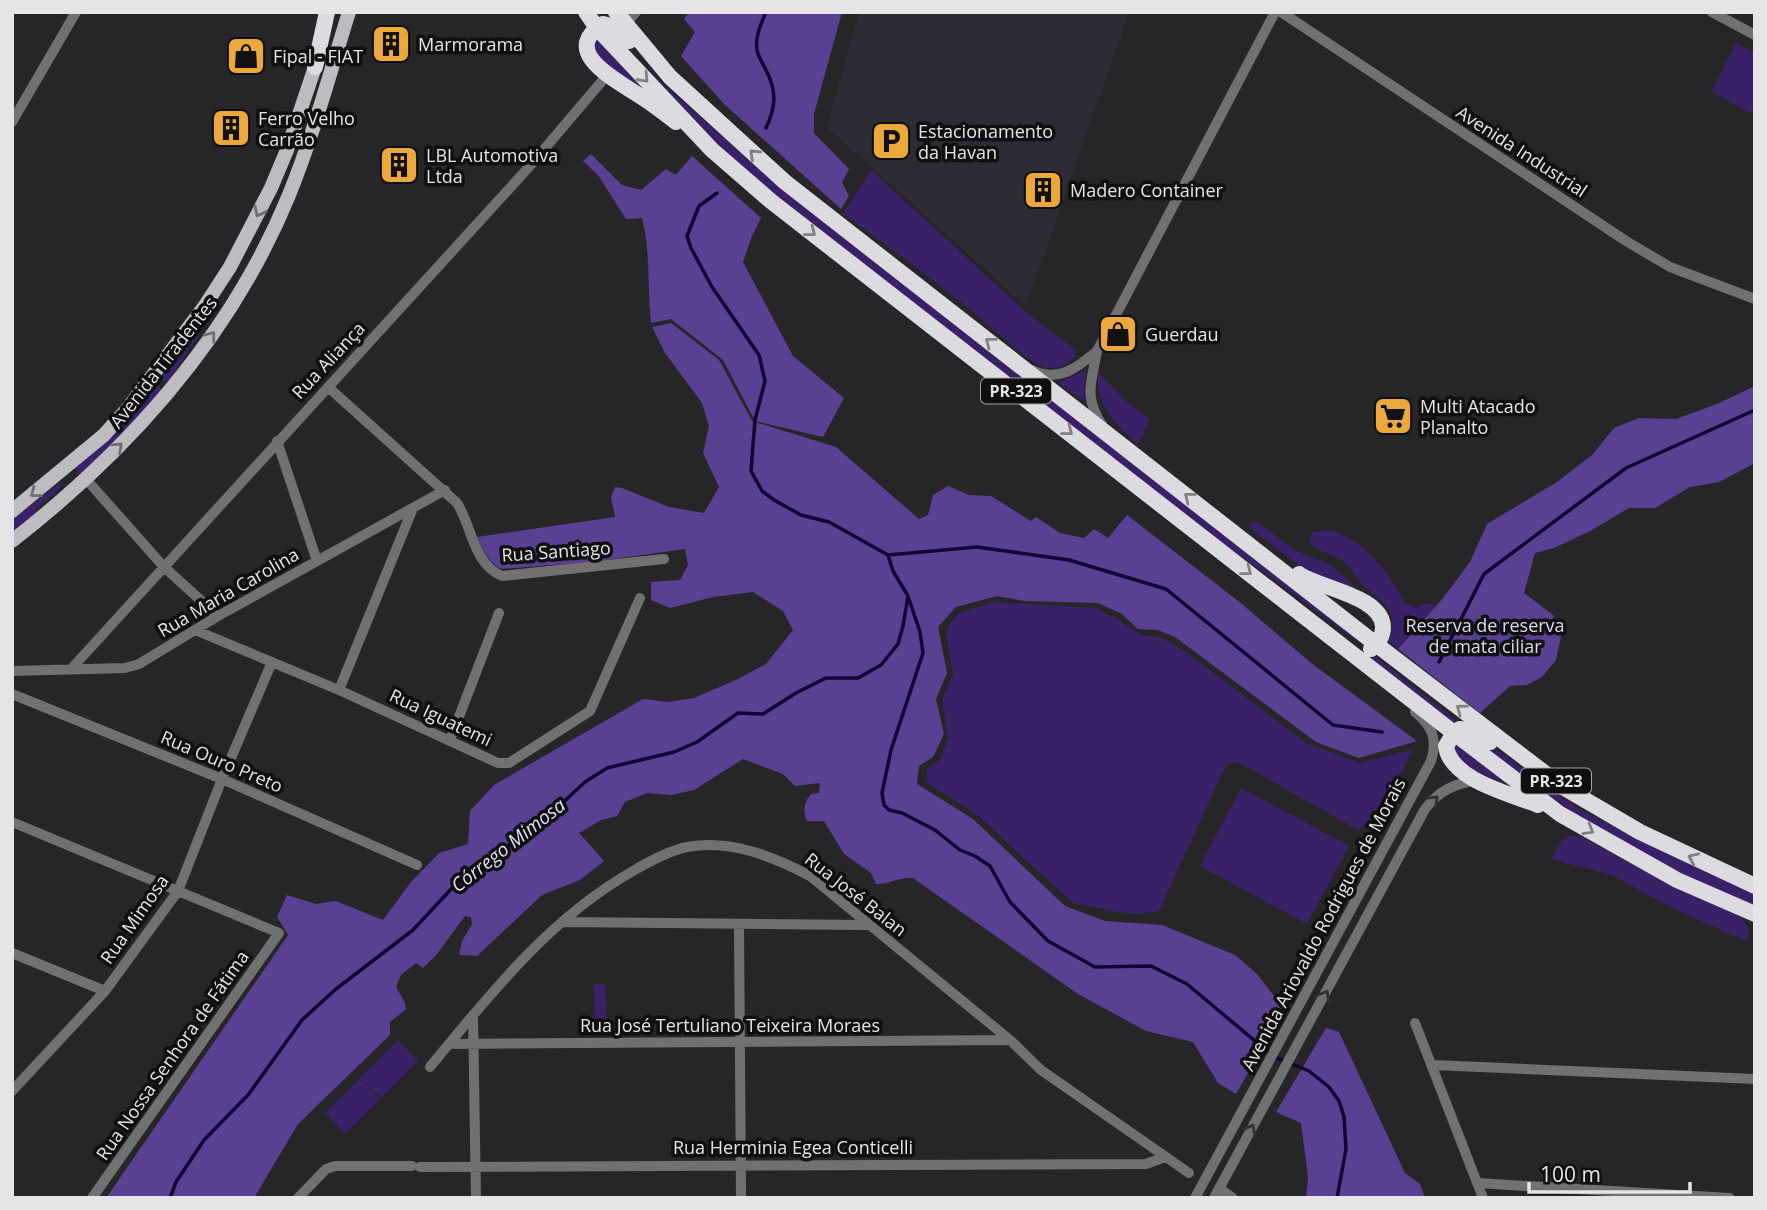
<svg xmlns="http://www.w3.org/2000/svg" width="1767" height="1210" font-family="'Open Sans',sans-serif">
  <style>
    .built { fill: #2d2c35 }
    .green { fill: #382167 }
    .forest { fill: #584192 }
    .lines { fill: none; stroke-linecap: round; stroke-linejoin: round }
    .stream { stroke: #150036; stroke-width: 3.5 }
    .minor { stroke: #717173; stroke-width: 10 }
    .major { stroke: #bdbdc1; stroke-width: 14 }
    .highway { stroke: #dcdbe0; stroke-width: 16 }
    .oneway { stroke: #807f82 }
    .oneway2 { stroke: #6f6f71 }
    .oneway3 { stroke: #313133 }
    .labels { text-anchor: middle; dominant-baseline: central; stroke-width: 7; stroke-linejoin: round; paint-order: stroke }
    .shield { fill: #0f0f10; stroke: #a5a5a6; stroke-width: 2 }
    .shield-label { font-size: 16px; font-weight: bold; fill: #e5e5e7 }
    .poi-label { font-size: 18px; fill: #e5e5e7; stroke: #0f0f10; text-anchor: start }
    .street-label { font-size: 18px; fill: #e5e5e7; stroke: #0f0f10 }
    .park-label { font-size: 18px; fill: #ddd9f0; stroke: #0f0f10 }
    .water-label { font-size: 19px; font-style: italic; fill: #e4e0f7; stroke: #0f0f10 }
  </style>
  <rect width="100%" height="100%" fill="#262629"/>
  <path class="built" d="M859,12H1129L1026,306L827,127Z"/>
  <path class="green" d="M615,36L665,86L773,181L1359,640L1349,636L1261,570L1217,541L769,191L714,143Z
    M596,38L643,89L597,59L593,40Z
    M1736,43L1755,53V115L1711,92Z
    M871,170L1027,313L1074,349L1076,355C1068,365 1057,371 1043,367C1029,363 987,323 972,311C930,277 887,245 843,214Z
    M204,319H207V322L169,381L163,382V375Z
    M1086,370L1084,402L1058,383Z
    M1098,372L1126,401L1150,419L1138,444C1115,425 1095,404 1098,372Z
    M159,386L162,389L131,428L80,475L78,474L76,467L117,428L154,387Z
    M60,483L61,488L37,508L33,519L12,535V520Z
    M1253,521L1261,525L1295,550L1331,565L1347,579L1358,592L1315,577L1251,529L1249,524Z
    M1312,532C1320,531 1331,529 1339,533C1369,545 1392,577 1405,604L1416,607L1430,603L1435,606L1398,648L1388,641C1400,611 1385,605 1364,586C1354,576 1351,565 1338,558C1327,552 1316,551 1309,542Z
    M993,602L1094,608L1112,616L1141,635L1159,637L1185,651L1306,743L1360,763L1411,750C1402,775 1381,816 1358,830L1238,762L1226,765L1159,911L1137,914L1118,912L1073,903L976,814L926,782L927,768L940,760L948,738L942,700L953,674L946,634L950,624L959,613Z
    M1375,656L1460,723L1453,724L1370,660Z
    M1468,737C1510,751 1543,789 1583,811L1755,894V907L1684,875L1585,821Z
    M1456,741L1524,791L1472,770L1456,758L1454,745Z
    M1241,788L1349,846L1307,924L1200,866Z
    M1570,835L1580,836L1668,884L1740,916L1749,929L1747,942L1671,907L1612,875L1551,859L1562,840Z
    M594,984H605L607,1029H595Z
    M398,1040L418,1061L381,1098L360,1078Z
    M360,1079L380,1099L345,1134L325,1113Z"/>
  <path class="forest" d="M689,12H842L814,114V133L849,169L842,182L849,196L841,209L724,104L681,56L695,32L684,19Z
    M591,154L622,185L641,190L666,169L676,175L692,156L761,218L752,236L743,262L793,356L844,398L823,437L755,421L723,360L671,319L651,323C647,288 651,252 642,218L626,219L598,175L583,161Z
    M671,323L719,360L752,421L836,447L919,519L928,515L933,495L948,486L969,495L991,496L1031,521L1036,517L1060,533L1084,538L1094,529L1108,538L1127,515L1242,604L1311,663L1417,741L1359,758L1316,742L1175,637L1158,630L1138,629L1122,614L1098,603L1025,601L997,596L956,607L938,627L947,673L936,699L944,734L933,757L919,766L917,784L973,819L1065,906L1105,921L1162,925L1235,955L1257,974L1284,1009L1236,1094L1218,1083L1193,1042L1146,1031L1078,994L913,878C896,877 891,884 876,884L871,873L844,854L824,821H807C803,811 803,804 811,794L819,793L820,783L795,786L783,774L743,759L694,790L671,795L647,793L625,802L617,816L601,820L579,833L604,861L580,880L542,895L477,956L459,955L462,941L472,924L471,917L465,916L437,954L423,968L416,963L401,975L396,987L405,1003L406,1009L390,1022V1035L298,1124L254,1198H106L288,935L277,917L287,895L316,904L336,901L383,920L411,882L439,853L468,844L470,811L494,785L643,699L668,702L694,698L738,679L766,664L793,630L783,611L753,592L713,597L670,608L651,600V582L680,580L688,565L685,549L591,562L501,569C488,561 483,551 477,537L615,517L611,497L615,487L622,488L669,507L704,513L719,487L703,453L709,426L702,403L665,353L652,327Z
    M1755,386V463L1719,482L1690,487L1655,508H1629L1590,531L1554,548L1535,553L1524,593L1553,615L1562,632L1556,660L1542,677L1527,685L1510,686L1480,713L1398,649L1443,598L1470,562L1487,524L1557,482L1592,455L1614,428L1639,418L1676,419L1717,404Z
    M1326,1028L1339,1032L1405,1173L1420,1184L1425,1198H1306L1308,1177L1301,1123L1276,1112Z"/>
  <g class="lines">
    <path class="stream" d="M766,12C761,24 755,36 757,50C758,56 763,64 766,70C777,91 776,107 766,128
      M888,555L977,547L1069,560L1166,589L1333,725L1382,732
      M909,599L920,632L923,653L891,750L882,793L884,805L889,810L902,813L935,830L960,850L975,856L990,866L1010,902L1048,941L1095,967L1151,966L1187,984L1274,1057L1309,1071L1329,1087L1339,1101L1344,1117L1346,1149L1337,1198
      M1439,662L1484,574L1626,468L1755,410
      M170,1198L176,1182L204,1140L248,1095L302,1020L336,989L413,930L454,886L475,873L506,847L528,835L585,782L607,768L674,752L697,742L738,713L763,714L796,693L826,678H858L881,665L898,644L903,626L908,596L893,571L888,555L829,522L801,515L774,500L762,491L751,471L755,420L765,381L759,355L712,287L691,248L687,236L699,206L717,193"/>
    <path class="minor" d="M1281,12L1626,241L1670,267L1755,299
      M1712,12L1755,35
      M625,24L636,12
      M12,122L76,12
      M1032,370C1058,383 1077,368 1097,351
      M328,387L457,503C472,526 473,564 502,576L664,559
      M1102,425C1083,396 1092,381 1097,351L1275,12
      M277,441L317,561
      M85,478L164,567L218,616
      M195,630L339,690L498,763H509L590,711L640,598
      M72,668L529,167L608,74
      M12,671L125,668L139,664L218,616L445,490
      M339,690L413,508
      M12,694L222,779L417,865
      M450,740L499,613
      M12,822L279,933L92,1198
      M563,922L868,925
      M739,924L741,1198
      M12,953L105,991
      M473,1015L476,1198
      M1415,1023L1483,1198
      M449,1044L1010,1040
      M1433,1065L1755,1079
      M430,1067C490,994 550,918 633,871C650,861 668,851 687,847C730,839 772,856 810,876L1010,1040L1041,1070L1189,1173
      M12,1091L105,991L178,891L222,779L272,662
      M420,1167L1146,1164L1165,1157
      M1477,1183L1730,1198
      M1219,1188L1233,1198
      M298,1198L326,1169L335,1166H412
      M1195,1198L1431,761C1438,739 1432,726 1415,712
      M1214,1198L1425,809C1440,790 1452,785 1476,780"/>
    <path class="major" d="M12,511L104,435L128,408L204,307L230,267L271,188L287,150L315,67
      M12,541C130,449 232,334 289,195C313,136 330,73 349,12"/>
    <path class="highway" d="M586,12L597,28L712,150L772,202L1454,733L1560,814L1677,880L1755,914
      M616,12L670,77L785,182L1377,645L1563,787L1640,832L1755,886
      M629,41L615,27L603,24C558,52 618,81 640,96C653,104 664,113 676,122
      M315,67L327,12
      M1299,574C1321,589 1382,596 1383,627C1383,636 1378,644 1371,649
      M1490,742L1472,731L1460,729L1454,733L1446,746C1450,780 1511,794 1538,805"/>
  </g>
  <defs><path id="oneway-chevron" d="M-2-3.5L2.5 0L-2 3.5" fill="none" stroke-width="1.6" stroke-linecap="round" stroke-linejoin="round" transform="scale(1.75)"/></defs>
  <g class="oneway">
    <use href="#oneway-chevron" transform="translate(644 78) rotate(47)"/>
    <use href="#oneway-chevron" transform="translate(754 154) rotate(-137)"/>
    <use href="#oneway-chevron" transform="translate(811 232) rotate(38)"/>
    <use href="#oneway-chevron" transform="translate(990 342) rotate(-142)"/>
    <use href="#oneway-chevron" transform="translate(1068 431) rotate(38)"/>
    <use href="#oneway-chevron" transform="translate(1189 497) rotate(-142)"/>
    <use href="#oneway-chevron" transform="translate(1247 571) rotate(38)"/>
    <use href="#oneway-chevron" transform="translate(1461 709) rotate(-143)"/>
    <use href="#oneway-chevron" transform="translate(1589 830) rotate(30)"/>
    <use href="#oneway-chevron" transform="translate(1693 858) rotate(-156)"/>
  </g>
  <g class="oneway2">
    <use href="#oneway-chevron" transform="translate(259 212) rotate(117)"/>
    <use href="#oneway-chevron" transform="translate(211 336) rotate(-53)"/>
    <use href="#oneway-chevron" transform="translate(118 447) rotate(-43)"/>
    <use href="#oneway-chevron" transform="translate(35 493) rotate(142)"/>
  </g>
  <g class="oneway3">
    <use href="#oneway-chevron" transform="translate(1434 800) rotate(-45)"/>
    <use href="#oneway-chevron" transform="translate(1325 995) rotate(-60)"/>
    <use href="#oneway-chevron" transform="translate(1251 1129) rotate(-62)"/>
  </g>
  <defs>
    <g id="building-square" transform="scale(2.0125)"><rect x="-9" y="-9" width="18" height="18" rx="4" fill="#eda83b" stroke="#0f0f10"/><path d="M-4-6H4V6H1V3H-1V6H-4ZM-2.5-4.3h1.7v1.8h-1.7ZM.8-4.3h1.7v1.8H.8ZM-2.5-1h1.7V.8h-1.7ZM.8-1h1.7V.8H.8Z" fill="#111"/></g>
    <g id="shop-square" transform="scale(2.0125)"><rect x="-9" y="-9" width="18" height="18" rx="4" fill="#eda83b" stroke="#0f0f10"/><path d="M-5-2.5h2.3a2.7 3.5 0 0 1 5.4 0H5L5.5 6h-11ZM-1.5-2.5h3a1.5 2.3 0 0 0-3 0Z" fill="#111"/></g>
    <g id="parking-square" transform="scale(2.0125)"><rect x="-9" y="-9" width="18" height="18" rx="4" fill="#eda83b" stroke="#0f0f10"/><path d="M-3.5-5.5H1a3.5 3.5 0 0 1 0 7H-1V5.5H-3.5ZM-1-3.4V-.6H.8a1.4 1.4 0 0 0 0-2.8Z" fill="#111"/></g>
    <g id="supermarket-square" transform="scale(2.0125)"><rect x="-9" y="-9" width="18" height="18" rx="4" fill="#eda83b" stroke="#0f0f10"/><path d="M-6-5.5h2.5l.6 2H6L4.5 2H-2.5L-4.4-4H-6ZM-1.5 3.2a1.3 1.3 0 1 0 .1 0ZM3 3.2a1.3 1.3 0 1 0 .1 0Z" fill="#111"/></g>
  </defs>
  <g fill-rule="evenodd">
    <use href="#building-square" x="391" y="44"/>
    <use href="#shop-square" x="246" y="56"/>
    <use href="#building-square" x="231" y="128"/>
    <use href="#parking-square" x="891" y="141"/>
    <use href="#building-square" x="399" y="165"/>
    <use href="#building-square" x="1043" y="190"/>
    <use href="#shop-square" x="1118" y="334"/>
    <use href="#supermarket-square" x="1393" y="416"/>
  </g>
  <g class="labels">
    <g class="shield">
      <rect x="981" y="378.5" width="70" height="25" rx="5"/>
      <rect x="1521" y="768.5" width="70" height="25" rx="5"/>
    </g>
    <g class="shield-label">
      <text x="1016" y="391">PR-323</text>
      <text x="1556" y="781">PR-323</text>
    </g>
    <g class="poi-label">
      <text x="418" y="44">Marmorama</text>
      <text x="273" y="56">Fipal - FIAT</text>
      <text x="258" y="118">Ferro Velho<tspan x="258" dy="21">Carrão</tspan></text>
      <text x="918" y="131">Estacionamento<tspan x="918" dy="21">da Havan</tspan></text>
      <text x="426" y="155">LBL Automotiva<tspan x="426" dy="21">Ltda</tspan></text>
      <text x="1070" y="190">Madero Container</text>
      <text x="1145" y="334">Guerdau</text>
      <text x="1420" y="406">Multi Atacado<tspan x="1420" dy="21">Planalto</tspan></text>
    </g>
    <g class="street-label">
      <text transform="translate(1522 151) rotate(33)">Avenida Industrial</text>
      <text transform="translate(328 360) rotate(-47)">Rua Aliança</text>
      <text transform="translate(163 362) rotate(-52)">Avenida Tiradentes</text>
      <text transform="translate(556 551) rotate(-4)">Rua Santiago</text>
      <text transform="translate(228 592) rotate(-30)">Rua Maria Carolina</text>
      <text transform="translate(441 717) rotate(25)">Rua Iguatemi</text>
      <text transform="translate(222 761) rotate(23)">Rua Ouro Preto</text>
      <text transform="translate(856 894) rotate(38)">Rua José Balan</text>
      <text transform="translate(134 919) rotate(-55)">Rua Mimosa</text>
      <text transform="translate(1323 924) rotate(-62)">Avenida Ariovaldo Rodrigues de Morais</text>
      <text x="730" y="1025">Rua José Tertuliano Teixeira Moraes</text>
      <text transform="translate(172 1055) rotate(-55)">Rua Nossa Senhora de Fátima</text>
      <text x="793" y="1147">Rua Herminia Egea Conticelli</text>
    </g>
    <g class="park-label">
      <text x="1485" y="625">Reserva de reserva<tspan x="1485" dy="21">de mata ciliar</tspan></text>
    </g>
    <g class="water-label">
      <text transform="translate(508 845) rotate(-38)">Córrego Mimosa</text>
    </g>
  </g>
  <rect width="1767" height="1210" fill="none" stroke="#e5e5e7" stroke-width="28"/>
  <path d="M1529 1182v10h161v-10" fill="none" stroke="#e5e5e7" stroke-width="3.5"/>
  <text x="1540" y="1182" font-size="21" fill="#e5e5e7" stroke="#0f0f10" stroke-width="5" paint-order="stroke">100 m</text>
</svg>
